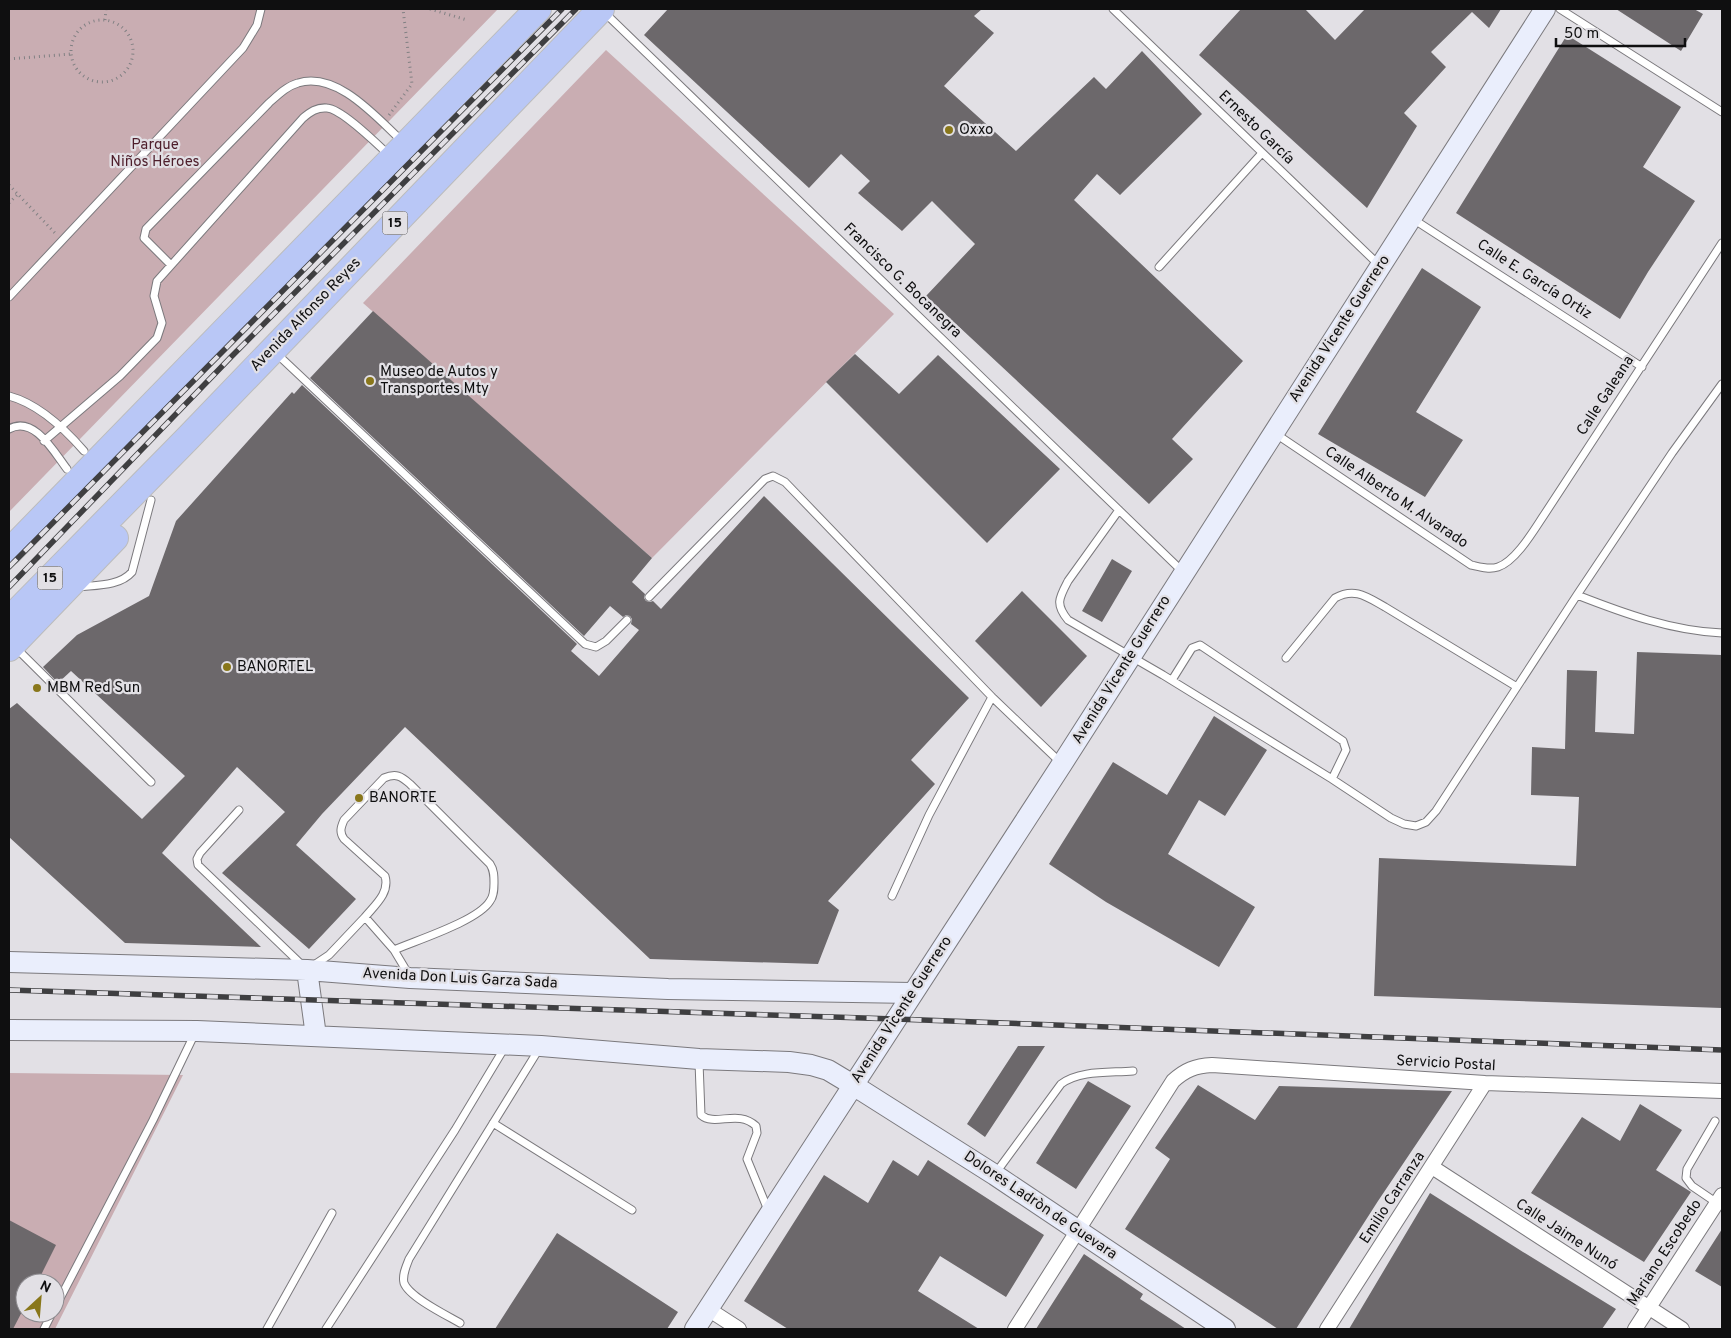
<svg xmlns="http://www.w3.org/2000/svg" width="1731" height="1338" font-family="Overpass,sans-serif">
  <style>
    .green { fill: #c9adb2; fill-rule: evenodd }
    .building { fill: #6c686b }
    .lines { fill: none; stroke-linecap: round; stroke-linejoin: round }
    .lane-casing { stroke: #7b797d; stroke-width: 9 }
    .street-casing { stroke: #7b797d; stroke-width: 16 }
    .secondary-casing { stroke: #7b797d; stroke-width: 22 }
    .highway-casing { stroke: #bcbcbc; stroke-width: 28 }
    .path { stroke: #818083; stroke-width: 3; stroke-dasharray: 1 4; stroke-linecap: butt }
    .lane { stroke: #fff; stroke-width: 7 }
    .street { stroke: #fff; stroke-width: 14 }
    .secondary { stroke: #eaeefc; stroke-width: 20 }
    .highway { stroke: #b9c7f6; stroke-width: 26 }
    .rail-casing { stroke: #3f3f41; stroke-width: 5.5 }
    .rail { stroke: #e2e0e5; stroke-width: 4; stroke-dasharray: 11; stroke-linecap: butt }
    .poi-dot { fill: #89771b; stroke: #e2e0e5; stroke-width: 2 }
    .labels { text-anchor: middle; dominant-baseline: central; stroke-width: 4.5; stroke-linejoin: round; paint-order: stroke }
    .shield { fill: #e2e0e5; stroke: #4e4e50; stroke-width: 1 }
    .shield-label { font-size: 14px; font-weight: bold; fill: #0f0f10 }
    .street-label { font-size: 15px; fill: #0f0f10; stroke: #e2e0e5 }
    .poi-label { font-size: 15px; fill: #0f0f10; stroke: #e2e0e5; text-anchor: start }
    .park-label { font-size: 15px; fill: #4e1e2b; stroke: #e2e0e5 }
  </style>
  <rect width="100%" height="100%" fill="#e2e0e5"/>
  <path class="green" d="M9,9H498L9,512Z
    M606,50L894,314L652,558L363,303Z
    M9,1073L183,1075L55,1329H9ZM25,1283H55V1313H25Z"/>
  <path class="building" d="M668,9H982L974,16L994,33L944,86L1016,151L1094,77L1106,89L1142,51L1202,114L1120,195L1097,174L1074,200L1243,361L1172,439L1193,459L1149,504L926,296L975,244L932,201L902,231L858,193L870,181L841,154L809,188L644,35Z
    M1241,9H1305L1335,40L1365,9H1501L1489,28L1472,12L1431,52L1446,67L1404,113L1417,126L1367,208L1199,55Z
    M1616,9H1694L1703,14L1681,51Z
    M1567,35L1681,107L1643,167L1695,201L1648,272L1620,319L1456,213Z
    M1422,268L1481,307L1416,412L1463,440L1425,497L1318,434Z
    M373,311L652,558L632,582L645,594L644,598L646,601L650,602L653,601L661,609L764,496L969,698L911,760L935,784L828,901L839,910L818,964L650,959L405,727L322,814L296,845L356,899L309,949L222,873L285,812L237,767L162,853L261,947L125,943L9,837V709L17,703L142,819L185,776L71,671L58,683L43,667L77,635L149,596L176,521L292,392L294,394L302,385L577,644L571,651L599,676L639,630L631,624L632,619L630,616L626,615L623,617L610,606L584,636L310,378Z
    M855,354L899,394L938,355L1060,469L987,543L826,382Z
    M1112,559L1132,571L1102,622L1082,611Z
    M1022,591L1087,656L1041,707L975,641Z
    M1637,652L1722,655V1008L1374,996L1379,858L1576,866L1579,797L1531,795L1532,747L1565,749L1567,670L1597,671L1595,732L1634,734Z
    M1214,716L1267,750L1225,816L1199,800L1168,854L1255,907L1219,967L1106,902L1049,864L1113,762L1167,795Z
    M1018,1046H1045L985,1137L967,1124Z
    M1088,1081L1131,1106L1076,1189L1036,1163Z
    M1198,1085L1255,1120L1279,1086L1452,1091L1378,1201L1296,1329H1278L1125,1229L1170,1159L1155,1148Z
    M1640,1104L1682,1130L1656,1170L1691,1192L1644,1262L1531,1193L1582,1117L1620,1141Z
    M893,1160L918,1176L928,1160L1044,1235L1006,1297L940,1256L918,1291L979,1329H788L744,1301L824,1175L868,1203Z
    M1430,1193L1523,1252L1616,1309L1602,1329H1349Z
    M9,1220L56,1245L37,1283H25V1306L13,1329H9Z
    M1722,1229V1287L1695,1271Z
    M557,1233L678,1312L667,1329H495Z
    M1084,1254L1143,1294L1140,1299L1186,1329H1036Z"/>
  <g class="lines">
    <g class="lane-casing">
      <path id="lane" d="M1113,9L1379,265
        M1560,9L1722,112
        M605,13L1183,572
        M1413,219L1642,367
        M171,265L144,238L146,229L269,103C278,95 287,86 298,83C337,71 376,117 402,141
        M1159,267L1262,153
        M9,297L243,48L257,25L261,9
        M277,354L585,644L596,647L606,641L627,620
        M9,396C39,404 64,428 84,451
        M9,429C34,415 54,452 67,469
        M1276,434L1471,565C1480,567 1489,570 1498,567C1516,561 1534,530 1544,515L1722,243
        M44,441L120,376L157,338L162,323L154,296L157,281L303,118C310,112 317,107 327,108C342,109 377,144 389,155
        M1119,510L1068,581C1059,598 1055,604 1068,620L1163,675L1332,779L1391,818L1404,824L1416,826L1426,822L1436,811L1577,595L1672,453L1722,384
        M79,587C97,585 120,586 132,572L151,500
        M1577,595C1623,613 1672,631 1722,633
        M649,597L765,479L773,476L785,482L992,697L1060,762
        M16,648L151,782
        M1286,658L1335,598C1355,587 1367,597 1385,607L1517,687
        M1172,680L1192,648L1200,645L1343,741L1346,750L1332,779
        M239,810L200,853L197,859L198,865L303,966
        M892,896L929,815L992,697
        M365,917C375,905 390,893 385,876L344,839C339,832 341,827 344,820L384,778C396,773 401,776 410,784L490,864C494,870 494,876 494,883C494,889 494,896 490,901C478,921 417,940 394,950
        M314,965L329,955L365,917L394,950L409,975
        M699,1062L701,1115C715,1127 738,1109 756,1126L757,1133L747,1159L768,1210
        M1715,1121L1687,1169L1686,1178L1692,1186L1717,1203
        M493,1123L632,1210
        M995,1174L1061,1084C1080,1070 1109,1073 1133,1071
        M55,1308L153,1120L195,1033
        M460,1323C446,1315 409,1297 404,1283C402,1275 406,1267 409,1259L539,1049
        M44,1329L52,1313
        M267,1329L332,1213
        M326,1329L455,1130L505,1047"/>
    </g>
    <g class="street-casing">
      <path id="street" d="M1432,1167L1682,1329
        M708,1309L739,1329
        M1015,1329L1173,1081C1185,1070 1195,1066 1212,1065L1485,1083L1722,1091
        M1327,1329L1485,1083
        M1635,1329L1722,1195"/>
    </g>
    <g class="secondary-casing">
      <path id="secondary" d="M9,962L307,970L410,978L668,989L912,993
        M307,970L316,1036
        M9,1030L197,1031L541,1046L699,1059L789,1062L811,1065L828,1070L853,1085L995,1175L1225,1329
        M695,1329L1062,764L1545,9"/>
    </g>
    <g class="highway-casing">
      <path id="highway" d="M9,552L538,9
        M9,620L188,438L601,9
        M9,648L115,538"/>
    </g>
    <path class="path" d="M430,9L467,20
      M71 51a31 31 0 1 1 62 0a31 31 0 1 1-62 0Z
      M105,20L106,9
      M9,59L71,54
      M389,115L412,84L403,9
      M9,185L55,233
      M9,203L18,194"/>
    <use href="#lane" class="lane"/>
    <use href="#street" class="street"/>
    <use href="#secondary" class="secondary"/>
    <use href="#highway" class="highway"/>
    <g class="rail-casing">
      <path id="rail" d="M9,567L562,9
        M9,587L231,357L576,9
        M9,990L895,1019L1722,1050"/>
    </g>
    <use href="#rail" class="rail"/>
  </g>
  <g class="poi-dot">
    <circle cx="949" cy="130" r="5"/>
    <circle cx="370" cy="381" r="5"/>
    <circle cx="227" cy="667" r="5"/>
    <circle cx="37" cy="688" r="5"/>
    <circle cx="359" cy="798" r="5"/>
  </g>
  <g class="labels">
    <g class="shield">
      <rect x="382.5" y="211.5" width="25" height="23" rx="4"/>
      <rect x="37.5" y="566.5" width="25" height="23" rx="4"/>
    </g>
    <g class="shield-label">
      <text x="395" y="223">15</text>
      <text x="50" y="578">15</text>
    </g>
    <g class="street-label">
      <text transform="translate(1256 128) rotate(44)">Ernesto García</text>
      <text transform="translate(1534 280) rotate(33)">Calle E. García Ortiz</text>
      <text transform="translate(902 281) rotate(44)">Francisco G. Bocanegra</text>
      <text transform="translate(306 315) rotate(-46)">Avenida Alfonso Reyes</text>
      <text transform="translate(1340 329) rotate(-57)">Avenida Vicente Guerrero</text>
      <text transform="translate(1606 396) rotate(-57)">Calle Galeana</text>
      <text transform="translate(1396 498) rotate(34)">Calle Alberto M. Alvarado</text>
      <text transform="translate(1122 670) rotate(-58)">Avenida Vicente Guerrero</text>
      <text transform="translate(460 979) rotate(3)">Avenida Don Luis Garza Sada</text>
      <text transform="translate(902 1010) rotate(-57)">Avenida Vicente Guerrero</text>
      <text transform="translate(1446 1064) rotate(3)">Servicio Postal</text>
      <text transform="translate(1393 1198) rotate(-57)">Emilio Carranza</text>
      <text transform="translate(1040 1206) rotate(34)">Dolores Ladròn de Guevara</text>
      <text transform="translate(1566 1235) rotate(33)">Calle Jaime Nunó</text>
      <text transform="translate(1665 1253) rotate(-57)">Mariano Escobedo</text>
    </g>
    <g class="poi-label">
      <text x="959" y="130">Oxxo</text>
      <text x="380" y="372">Museo de Autos y<tspan x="380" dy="17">Transportes Mty</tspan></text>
      <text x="237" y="667">BANORTEL</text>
      <text x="47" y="688">MBM Red Sun</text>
      <text x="369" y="798">BANORTE</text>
    </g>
    <g class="park-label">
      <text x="155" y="145">Parque<tspan x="155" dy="17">Niños Héroes</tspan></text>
    </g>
  </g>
  <rect width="1731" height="1338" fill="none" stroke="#0f0f10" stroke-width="20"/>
  <g transform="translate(40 1298) rotate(26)"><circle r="24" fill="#e2e0e5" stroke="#8e8c90"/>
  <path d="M0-4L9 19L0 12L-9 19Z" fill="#89771b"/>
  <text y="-8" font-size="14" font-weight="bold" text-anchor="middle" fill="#0f0f10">N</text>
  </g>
  <path d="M1556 38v8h129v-8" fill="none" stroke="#0f0f10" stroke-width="2.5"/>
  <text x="1564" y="38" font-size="15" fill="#0f0f10" stroke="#e2e0e5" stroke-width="4" paint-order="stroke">50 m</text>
</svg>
